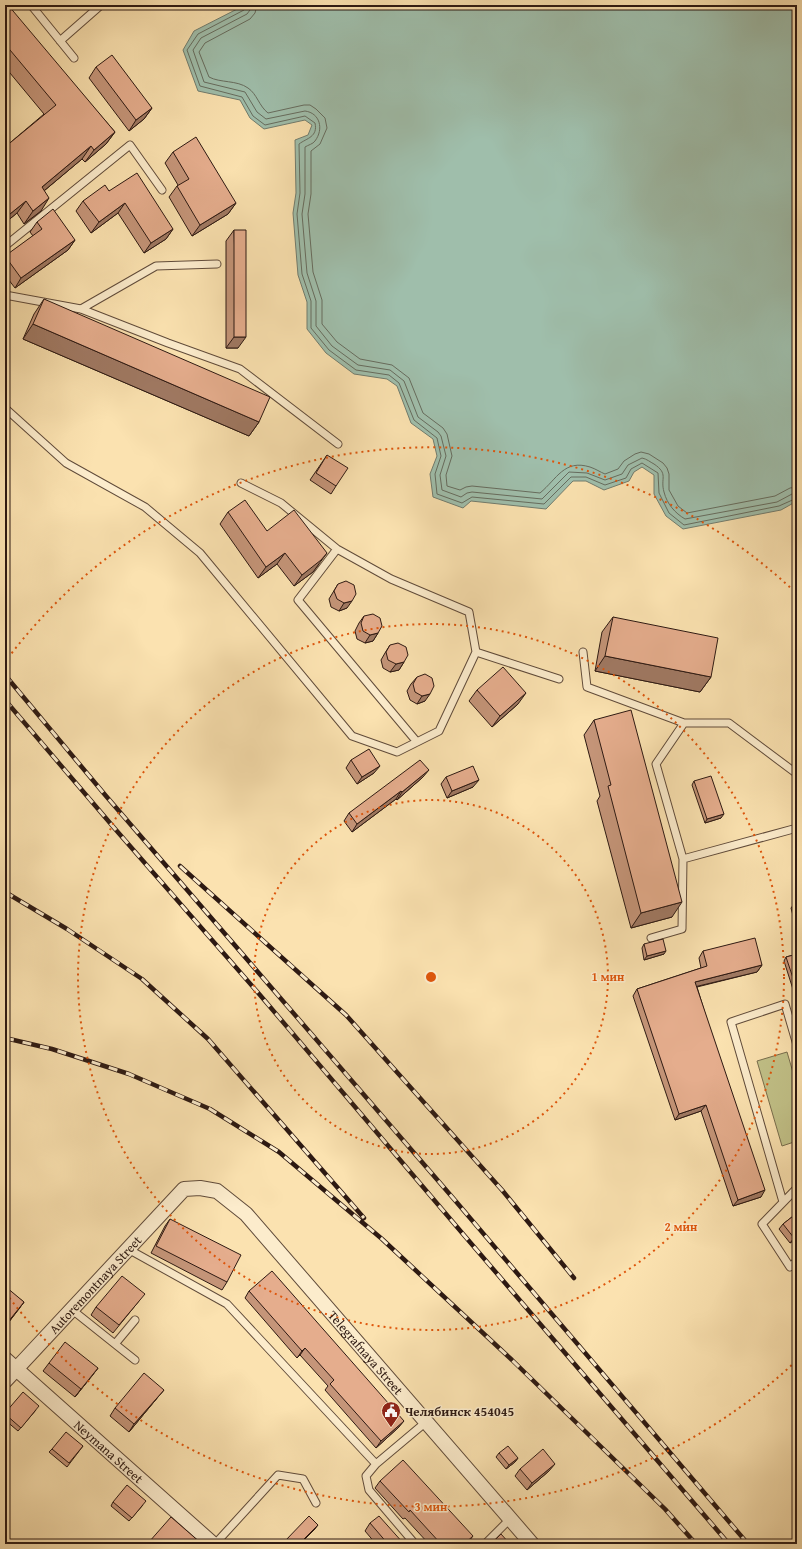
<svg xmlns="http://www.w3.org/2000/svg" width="802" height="1549" font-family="'Gentium Book Plus',serif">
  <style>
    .green { fill: #c2c289; stroke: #786e4e }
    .water { fill: #9fbeab; stroke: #717c6e }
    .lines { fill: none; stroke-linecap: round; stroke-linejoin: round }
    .shore { stroke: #666c5e; stroke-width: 1 }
    .service-casing { stroke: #604b3a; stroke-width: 9 }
    .minor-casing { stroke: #604b3a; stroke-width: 16 }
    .service { stroke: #fceccc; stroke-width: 7 }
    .minor { stroke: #fceccc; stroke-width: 14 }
    .rail-casing { stroke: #2d1912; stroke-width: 4.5 }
    .rail { stroke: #fceccc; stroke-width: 3; stroke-dasharray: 9; stroke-linecap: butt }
    .wall { fill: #c59579; stroke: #2d1912 }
    .shaded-wall { fill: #a07963; stroke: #2d1912 }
    .building { fill: #e5ad8d; stroke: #2d1912 }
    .ring { fill: none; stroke: #df560c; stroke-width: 2; stroke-dasharray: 2 4 }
    .labels { text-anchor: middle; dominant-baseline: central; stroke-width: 3; stroke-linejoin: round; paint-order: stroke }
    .street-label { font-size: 13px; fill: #2d1912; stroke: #fceccc }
    .poi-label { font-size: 13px; font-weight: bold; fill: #2d1912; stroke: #fceccc; text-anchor: start }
    .centre { fill: #df560c; stroke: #fceccc; stroke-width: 2 }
    .ring-label { font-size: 12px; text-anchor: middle; font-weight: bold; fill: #df560c; stroke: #fceccc; stroke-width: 3; stroke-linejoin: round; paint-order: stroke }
  </style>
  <rect width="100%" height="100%" fill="#fbe2b0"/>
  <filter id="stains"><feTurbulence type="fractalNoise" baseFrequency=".005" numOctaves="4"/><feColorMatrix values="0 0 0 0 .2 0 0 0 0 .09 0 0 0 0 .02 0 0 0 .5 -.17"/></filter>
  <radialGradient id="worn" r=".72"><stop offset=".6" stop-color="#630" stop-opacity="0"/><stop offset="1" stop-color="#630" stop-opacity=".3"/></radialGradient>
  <path class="green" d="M787,1052L797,1086V1141L782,1146L757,1061Z"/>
  <path class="water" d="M245,5H797V501L781,510L683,529L666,516L654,494V475L642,467L634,472L629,481L604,490L586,481H573L546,509L471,501L463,508L433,497L430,474L437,456L433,439L411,423L397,386L387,379L354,374L326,353L307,329V302L298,275L293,213L296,193L295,140L308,135L312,125L305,120L264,129L250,118L240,100L198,91L183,50L194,31Z"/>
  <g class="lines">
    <path class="shore" d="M246,5L244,10L198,34L187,50L200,86L242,97L253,116L265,125L305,116L315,123C318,137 307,138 299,144L300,193L297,214L302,274L311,301V328L329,350L356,370L389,375L399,383L414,420L437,438L441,456L435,474L437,494L462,503L472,497L544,504L571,477H586L605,485L626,478L631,469L642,463L658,473L659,493L669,513L684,525L779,506L797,498
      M251,5L250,10L247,14L201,38L193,50L204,82L245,92L257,112L266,119L305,111C320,113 324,129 315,141C313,144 308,145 305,147V194L302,214L307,273L316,301V326L332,346L358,365L390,370L404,381L418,417L438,432L441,436L446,456L440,475L442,490L461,497L467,493L472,492L542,499L569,472L587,473L605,480L622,474L628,465L642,458C647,459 650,462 654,464C669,474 660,478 664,492C667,504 675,513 685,519L777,502L792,494L797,493
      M257,5L255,13L250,19L205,43L199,52L209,77C220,83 237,80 248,88C257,94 259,106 268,113L304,105H310L316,109L325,118L327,128L320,144L311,151V194L308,214L313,272L322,300V324L337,342L360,359L392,365L409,378L423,413L443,428L447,434L452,456L446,475L447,486L460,490L466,487L472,486L540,493C557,479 564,459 590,467C596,469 600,472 605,474L618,469L624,461L635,454L641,452L649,454L663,463L667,468L669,474V490L678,506L687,513L775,496L790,488L797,487"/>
    <g class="service-casing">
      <path id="service" d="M31,5L74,58
        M60,41L101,5
        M5,246L130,145L162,190
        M5,295L81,309L168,343L240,369L338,444
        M81,309L156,266L217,264
        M5,408L66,463L145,507L200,553L352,736L397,752L439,731L476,652L469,612L391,579L337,549L281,503L241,483
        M337,549L298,600L417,742
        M476,652L559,679
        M583,652L587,687L684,723
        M683,859L797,828
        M651,938L682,929L683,859L656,764L684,723H729L797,774
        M797,1188L762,1224L790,1267L797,1261
        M783,1202L731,1022L785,1004L797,1045
        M128,1249L227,1304L376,1464L426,1422
        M71,1309L135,1360
        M115,1344L135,1320
        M376,1464L366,1476L369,1490L415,1544
        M215,1544L278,1475L303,1479L316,1503
        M485,1544L510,1519"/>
    </g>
    <g class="minor-casing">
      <g id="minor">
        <path id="s1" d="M5,1359L213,1544"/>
        <path id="s2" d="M5,1381L184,1189L200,1188L217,1191L246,1214L532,1544"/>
      </g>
    </g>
    <use href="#service" class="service"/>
    <use href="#minor" class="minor"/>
    <g class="rail-casing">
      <path id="rail" d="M5,675L106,796L453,1198L748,1544
        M5,700L116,830L260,995L463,1234L729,1544
        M180,866L346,1015L502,1190L574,1278
        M5,892L67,929L142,979L208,1039L364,1218
        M5,1038L52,1049L129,1074L210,1109L279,1152L382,1239L512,1360L665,1509L696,1544"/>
    </g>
    <use href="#rail" class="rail"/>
  </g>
  <path class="wall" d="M5,5L115,132L106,144L85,162L82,159L44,191L41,211L24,224L17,213L6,222L9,225L5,231V147L44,114L5,67Z
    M96,67L152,108L144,119L129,131L89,78Z
    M173,152L236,203L228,214L192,236L169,197L177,186L178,185L165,163Z
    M109,191L173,229L166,239L144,253L118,213L91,233L76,211L83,201Z
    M37,222L75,240L68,250L15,288L5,275V257L33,236L30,232Z
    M234,230L238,348H226V241Z
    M44,299L259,422L249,436L23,339L34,314Z
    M327,455L336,486L331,494L310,480Z
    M228,512L267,531L319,564L313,572L294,586L277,564L258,578L220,524Z
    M338,584L347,608L339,611L331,607L329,599Z
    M364,616L378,633L373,641L365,643L357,639L355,631L359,623Z
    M613,617L711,677L700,692L595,671L602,632Z
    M390,645L404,662L399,670L390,672L383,668L381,660L385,653Z
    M417,677L425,701L417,704L410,700L407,691L411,684Z
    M477,690L518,704L492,727L469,701Z
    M594,720L672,917L631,928L597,801L600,796L584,735Z
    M351,760L374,773L357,784L346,768Z
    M423,777L397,800L396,799L352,832L344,821L349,813Z
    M446,777L473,787L447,798L441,784Z
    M694,781L721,818L705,823L692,785Z
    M797,903V931L791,908L794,904Z
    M644,944L664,954L644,960L642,948Z
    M703,951L762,965L757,972L697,987L761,1197L733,1206L701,1111L675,1120L633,996L637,989L701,968L699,958Z
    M797,954V1002L784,961L786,957Z
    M797,1213V1238L790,1243L779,1229L783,1224Z
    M170,1219L227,1282L222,1290L151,1253L165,1226Z
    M5,1288L24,1302L5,1327Z
    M249,1291L399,1427L376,1448L325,1390L328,1386L300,1355L297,1358L245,1298Z
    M139,1301L113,1333L91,1315L96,1307Z
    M49,1363L98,1368L75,1397L43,1371Z
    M158,1397L129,1432L110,1416L115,1408Z
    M36,1410L18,1431L5,1420V1413Z
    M83,1446L67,1467L49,1452L52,1449Z
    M499,1453L518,1458L515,1462L506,1469L496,1457Z
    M520,1469L549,1471L527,1490L515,1476Z
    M380,1481L467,1544H429L405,1518L403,1519L375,1488Z
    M113,1502L143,1505L129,1521L111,1506Z
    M370,1523L404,1544H376L365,1531Z
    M315,1529L300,1544H283L285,1541Z"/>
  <path class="shaded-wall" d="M152,108L144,119L129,131L136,120Z
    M115,132L106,144L85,162L94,150Z
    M91,146L82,159L33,200L42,187Z
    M49,198L41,211L24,224L33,211Z
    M26,201L17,213L5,223V218Z
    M125,203L118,213L91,233L99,222Z
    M236,203L228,214L192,236L200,225Z
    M173,229L166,239L144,253L151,243Z
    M75,240L68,250L15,288L21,278Z
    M33,324L259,422L249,436L23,339Z
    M234,337H246L238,348H226Z
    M285,553L277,564L258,578L266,567Z
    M327,553L313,572L294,586L302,575Z
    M352,601L347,608L339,611L344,603Z
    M378,633L373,641L365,643L370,635Z
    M605,656L711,677L700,692L595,671Z
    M404,662L399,670L390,672L396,664Z
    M526,693L518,704L492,727L500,716Z
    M430,694L425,701L417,704L422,696Z
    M380,766L374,773L357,784L362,777Z
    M429,770L423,777L397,800L402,792Z
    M479,780L473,787L447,798L452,791Z
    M401,791L396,799L352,832L357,824Z
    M724,814L721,818L705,823L707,819Z
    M682,902L672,917L631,928L641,913Z
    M666,951L664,954L644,960L647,956Z
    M762,965L757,972L690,988L695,982Z
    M706,1105L701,1111L675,1120L679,1114Z
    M765,1190L761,1197L733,1206L738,1200Z
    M797,1236V1238L790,1243L794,1238Z
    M24,1302L19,1309L5,1327L8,1322Z
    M305,1348L300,1355L297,1358L302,1351Z
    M98,1368L92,1376L75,1397L81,1389Z
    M164,1390L158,1397L129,1432L134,1424Z
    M404,1421L399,1427L376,1448L381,1441Z
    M518,1458L515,1462L506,1469L509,1465Z
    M555,1464L549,1471L527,1490L532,1483Z
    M318,1525L315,1529L300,1544H299Z
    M473,1536L467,1544H464Z"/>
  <path class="building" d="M5,5H8L115,132L94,150L91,146L42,187L49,198L33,211L26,201L5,218V147L56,105L5,44Z
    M112,55L152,108L136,120L96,67Z
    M196,137L236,203L200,225L177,186L189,179L173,152Z
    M137,173L173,229L151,243L125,203L99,222L83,201L105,185L109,191Z
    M53,209L75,240L21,278L5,256L42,229L37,222Z
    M5,220L9,225L5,228Z
    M234,230H246V337H234Z
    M44,299L270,397L259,422L33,324Z
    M327,455L348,468L336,486L316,473Z
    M245,500L267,531L294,510L327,553L321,560L302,575L285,553L266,567L228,512Z
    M346,581L354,585L356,594L352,601L344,603L337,599L334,591L338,584Z
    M373,614L380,618L382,626L378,633L370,635L363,631L361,623L364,616Z
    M613,617L718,638L711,677L605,656Z
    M398,643L406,647L408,655L404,662L396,664L388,660L386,652L390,645Z
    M503,667L526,693L500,716L477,690Z
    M425,674L432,678L434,686L430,694L422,696L415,692L413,684L417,677Z
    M631,710L682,902L641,913L608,786L611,785L594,720Z
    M369,749L380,766L362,777L351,760Z
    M420,760L429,770L402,792L401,791L357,824L349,813Z
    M473,766L479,780L452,791L446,777Z
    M711,776L724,814L707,819L694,781Z
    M797,903V917L794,904Z
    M755,938L762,965L695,982L765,1190L738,1200L706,1105L679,1114L637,989L707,966L703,951Z
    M663,939L666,951L647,956L644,944Z
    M797,954V990L786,957Z
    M797,1213V1236L794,1238L783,1224Z
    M170,1219L241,1255L227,1282L156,1246Z
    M272,1271L404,1421L381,1441L330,1384L334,1380L305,1348L302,1351L249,1291Z
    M122,1276L145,1294L119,1325L96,1307Z
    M6,1287L24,1302L8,1322L5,1319V1288Z
    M65,1342L98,1368L81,1389L49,1363Z
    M144,1373L164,1390L134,1424L115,1408Z
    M23,1392L39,1406L21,1428L5,1414V1413Z
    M66,1432L83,1446L69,1463L52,1449Z
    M508,1446L518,1458L509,1465L499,1453Z
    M543,1449L555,1464L532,1483L520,1469Z
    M403,1460L473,1536L464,1544H441L410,1510L409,1512L380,1481Z
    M127,1485L146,1501L132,1518L113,1502Z
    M309,1516L318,1525L299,1544H288L285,1541Z
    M379,1516L404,1544H388L370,1523Z
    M171,1517L202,1544H152L149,1542Z
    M501,1534L510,1544H491Z"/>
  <g class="ring">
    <circle cx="431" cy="977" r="177"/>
    <circle cx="431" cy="977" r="353"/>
    <path d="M796 1361A530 530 0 0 1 8 1296M8 658A530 530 0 0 1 796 593"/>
  </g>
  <defs>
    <g id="civic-pin" transform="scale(1)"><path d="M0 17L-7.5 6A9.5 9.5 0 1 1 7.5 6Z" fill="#8f2418" stroke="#fceccc"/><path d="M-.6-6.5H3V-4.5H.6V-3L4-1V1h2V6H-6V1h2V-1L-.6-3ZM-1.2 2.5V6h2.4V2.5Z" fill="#fff"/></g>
  </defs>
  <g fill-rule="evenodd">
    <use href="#civic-pin" x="391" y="1411"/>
  </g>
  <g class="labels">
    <g class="street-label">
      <text stroke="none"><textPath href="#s2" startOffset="132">Autoremontnaya Street</textPath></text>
      <text stroke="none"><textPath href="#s2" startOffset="516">Telegrafnaya Street</textPath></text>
      <text stroke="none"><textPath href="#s1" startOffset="139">Neymana Street</textPath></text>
    </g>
    <g class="poi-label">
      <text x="405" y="1411">Челябинск 454045</text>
    </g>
  </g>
  <circle cx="431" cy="977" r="6" class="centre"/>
  <g class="ring-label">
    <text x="608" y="981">1 мин</text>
    <text x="681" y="1231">2 мин</text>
    <text x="431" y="1511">3 мин</text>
  </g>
  <rect width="802" height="1549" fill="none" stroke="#fbe2b0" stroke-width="20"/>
  <rect x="6" y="6" width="790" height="1537" fill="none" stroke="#2d1912" stroke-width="2"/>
  <rect x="10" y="10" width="782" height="1529" fill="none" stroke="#2d1912"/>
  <rect width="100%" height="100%" filter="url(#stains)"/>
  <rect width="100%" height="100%" fill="url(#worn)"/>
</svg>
